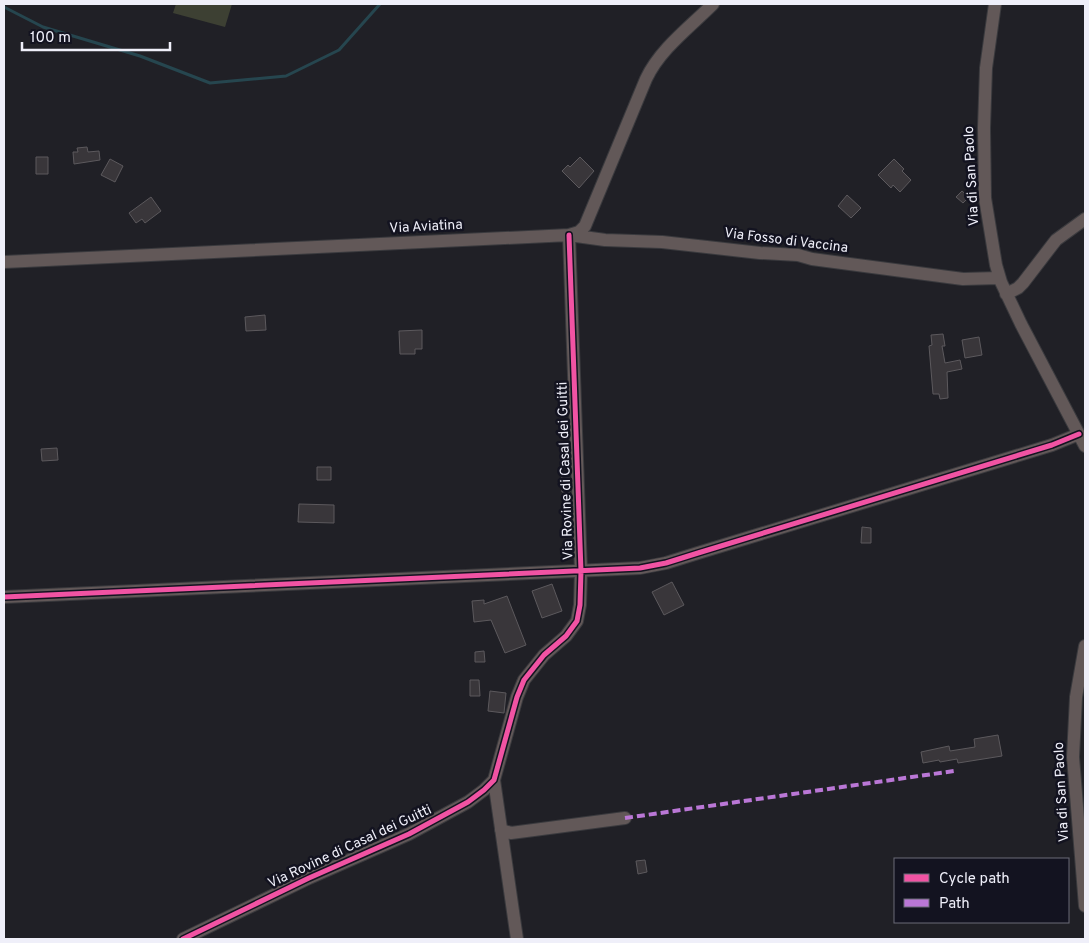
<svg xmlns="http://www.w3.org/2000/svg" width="1089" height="943" font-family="Overpass,sans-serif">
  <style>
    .pitch { fill: #3d4033 }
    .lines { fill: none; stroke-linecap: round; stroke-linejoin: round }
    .stream { stroke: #26464f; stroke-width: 3 }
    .building { fill: #39363a; stroke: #5c595d }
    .minor-casing { stroke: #3a3a3e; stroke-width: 14 }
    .minor { stroke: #625858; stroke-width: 12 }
    .quiet { stroke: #ba77d6; stroke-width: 4; stroke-dasharray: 8 4; stroke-linecap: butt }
    .cycleway-casing { stroke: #131320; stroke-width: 8 }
    .cycleway { stroke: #f153a3; stroke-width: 5 }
    .labels { text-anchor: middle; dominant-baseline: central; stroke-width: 5; stroke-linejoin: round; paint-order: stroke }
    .street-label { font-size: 14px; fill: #efeff9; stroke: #131320 }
  </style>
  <rect width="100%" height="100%" fill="#202026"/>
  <path class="pitch" d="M176,4H232L225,27L173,13Z"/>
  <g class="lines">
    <path class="stream" d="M4,7L43,27L140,56L210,83L286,76L339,50L380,4"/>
  </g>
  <path class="building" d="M87,147L88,152L99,151L100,160L74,164L73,152H78L77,148Z
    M36,157H48V174H36Z
    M580,157L594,171L579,188L562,171L568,165L570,167Z
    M110,159L123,166L115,182L101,175Z
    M894,159L904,169L902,171L911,180L900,192L893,185L891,188L878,175Z
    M962,191L969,197L963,203L956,197Z
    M847,195L861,208L851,218L838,206Z
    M151,197L161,211L145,223L142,219L136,223L129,213Z
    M265,315L266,330L246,331L245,317Z
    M422,330V349H415V354H400L399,331Z
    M943,334L945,346H942L945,363L960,360L962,369L947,372L948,398L940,399L939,394H933L929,346L932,345L931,335Z
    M979,337L982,355L965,358L962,340Z
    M57,448L58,460L42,461L41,449Z
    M317,467H331V480H317Z
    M561,478H570V492H562Z
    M299,504L334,505V523L298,522Z
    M862,527L871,528V543H861Z
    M672,582L684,605L664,615L652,592Z
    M552,584L562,611L542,618L532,591Z
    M507,596L526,645L505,653L491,620L474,622L472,601L484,600V604Z
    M484,651L485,662H475V652Z
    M470,680H479L480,696H470Z
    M490,691L506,693L504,713L488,711Z
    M998,735L1002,756L958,763L957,759L940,762L939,760L923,763L921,752L949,746L950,751L975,747L974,739Z
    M645,860L647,872L638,874L636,861Z"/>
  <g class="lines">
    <g class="minor-casing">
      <path id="minor" d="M995,4L986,68L984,128L985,198L996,265L1001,282L1021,324L1085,446
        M569,235L605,240L662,242L760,253L798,255L812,259L963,279L999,278
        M4,262L569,235L579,232L585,226L646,79C660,49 690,27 713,4
        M1006,294L1018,288L1023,283L1056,240L1085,219
        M4,597L640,568L666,563L698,553L1052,445L1079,434
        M1085,646L1076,697L1073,757L1085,906
        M494,780L517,939
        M501,830L511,833L625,818
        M183,939L309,878L409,834L468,802L484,790L494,780L517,697L524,680L544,655L566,636L577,621L580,605L581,571L569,235"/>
    </g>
    <use href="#minor" class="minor"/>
    <path class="quiet" d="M625,818L954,771"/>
    <g class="cycleway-casing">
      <path id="cycleway" d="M4,597L640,568L666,563L698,553L1052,445L1079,434
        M183,939L309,878L409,834L468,802L484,790L494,780L517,697L524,680L544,655L566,636L577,621L580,605L581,571L569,235"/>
    </g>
    <use href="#cycleway" class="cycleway"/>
  </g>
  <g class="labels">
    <g class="street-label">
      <text transform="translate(972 176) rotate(-93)">Via di San Paolo</text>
      <text transform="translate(426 227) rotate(-3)">Via Aviatina</text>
      <text transform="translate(786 241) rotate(7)">Via Fosso di Vaccina</text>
      <text transform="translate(566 471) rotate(-92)">Via Rovine di Casal dei Guitti</text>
      <text transform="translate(1062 792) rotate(-93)">Via di San Paolo</text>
      <text transform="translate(350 847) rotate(-25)">Via Rovine di Casal dei Guitti</text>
    </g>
  </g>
  <rect width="1089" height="943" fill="none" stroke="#efeff9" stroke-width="10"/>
  <rect x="894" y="858" width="175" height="65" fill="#131320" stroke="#6b6b77"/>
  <rect x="904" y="874" width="25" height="8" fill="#f153a3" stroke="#6b6b77"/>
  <text x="939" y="883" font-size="15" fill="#efeff9">Cycle path</text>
  <rect x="904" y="899" width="25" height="8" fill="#ba77d6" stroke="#6b6b77"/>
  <text x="939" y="908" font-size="15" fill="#efeff9">Path</text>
  <path d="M22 42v8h148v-8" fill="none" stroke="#efeff9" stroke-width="2.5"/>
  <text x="30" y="42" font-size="15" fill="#efeff9" stroke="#131320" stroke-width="4" paint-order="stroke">100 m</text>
</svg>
